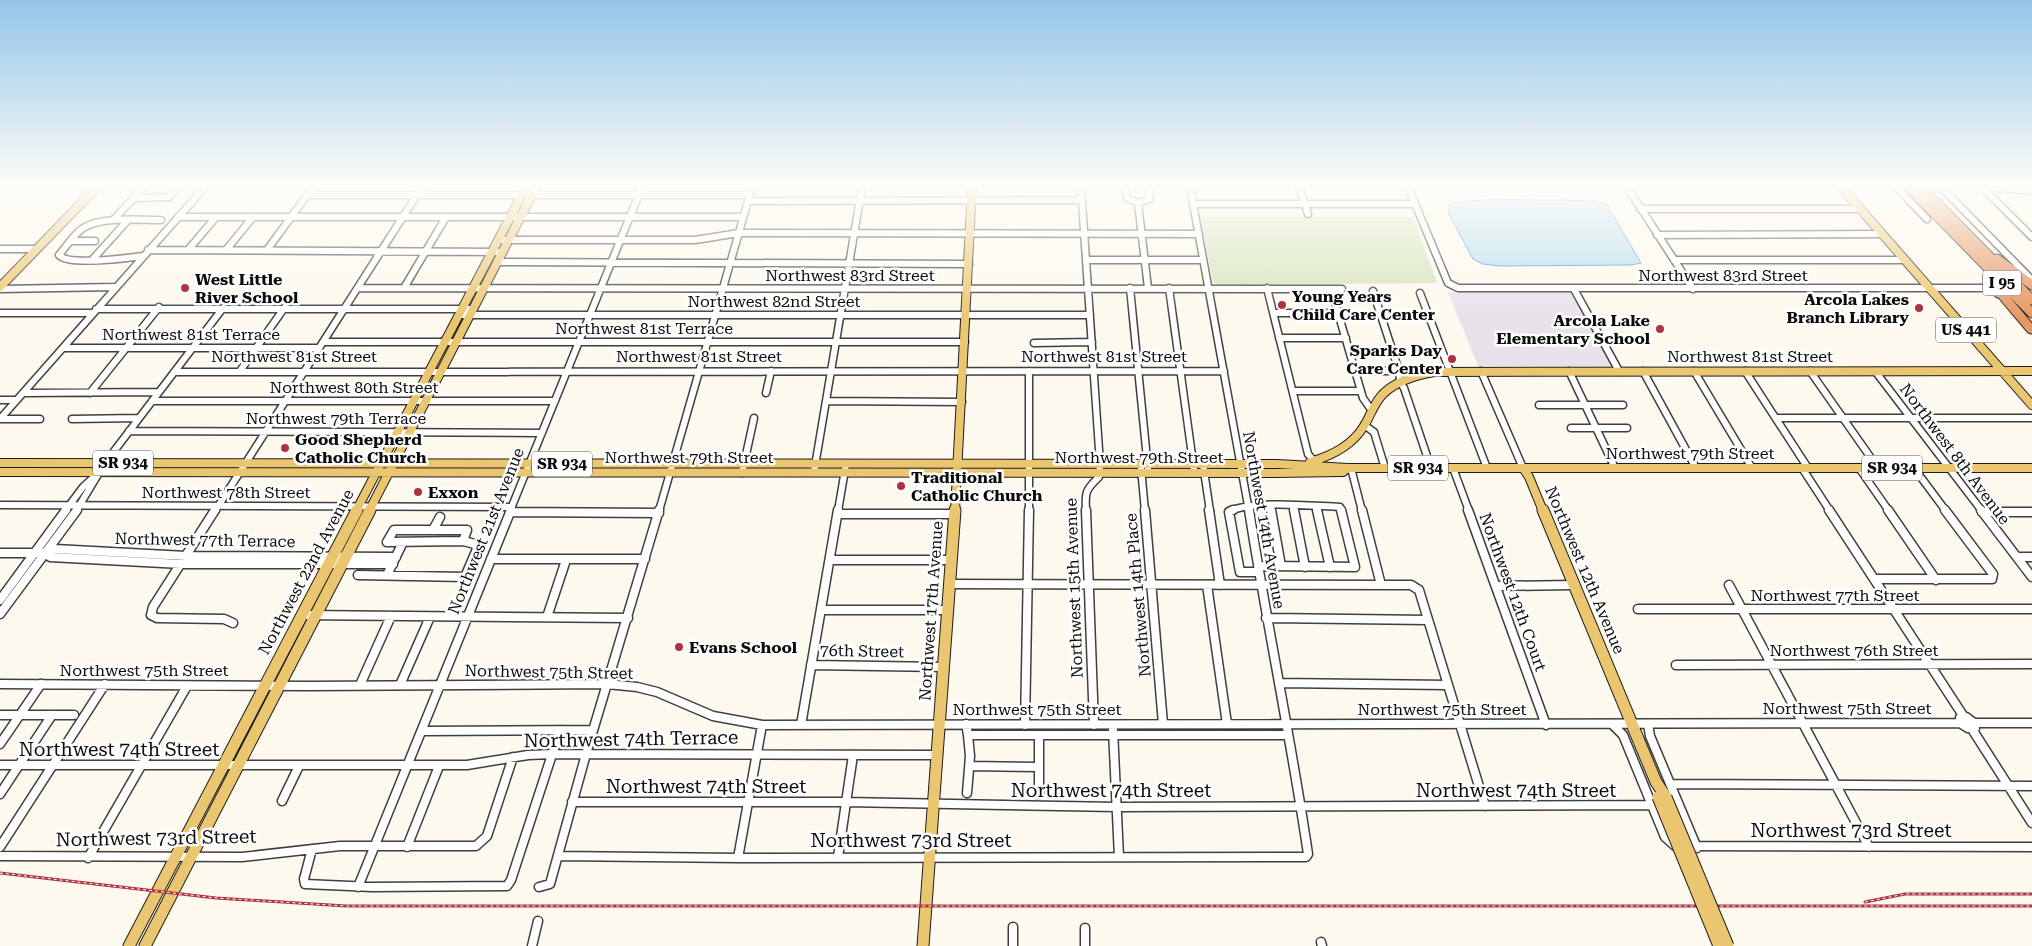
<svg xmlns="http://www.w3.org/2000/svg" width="2032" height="946" font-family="'Roboto Serif',serif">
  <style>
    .industrial { fill: #e9e1ea }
    .green { fill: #d3e4bb }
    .water { fill: #b7def0; stroke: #4696bf }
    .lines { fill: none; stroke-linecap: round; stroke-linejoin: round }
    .minor-far1-casing { stroke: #3f3f3f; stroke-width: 9 }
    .minor-casing { stroke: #3f3f3f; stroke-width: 11 }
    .major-far1-casing { stroke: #1d1d1d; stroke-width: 10 }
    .major-casing { stroke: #1d1d1d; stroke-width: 13 }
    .highway-casing { stroke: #1d1d1d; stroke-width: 11 }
    .minor-far1 { stroke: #fff; stroke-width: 6 }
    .minor { stroke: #fff; stroke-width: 8 }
    .major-far1 { stroke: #ebc670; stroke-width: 8 }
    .major { stroke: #ebc670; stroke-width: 11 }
    .highway { stroke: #e59763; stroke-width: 9 }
    .rail-casing { stroke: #ae3340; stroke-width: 3 }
    .rail { stroke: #fff; stroke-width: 1; stroke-dasharray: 3; stroke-linecap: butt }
    .major-bridge-casing { stroke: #1d1d1d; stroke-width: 13; stroke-linecap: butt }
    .major-bridge { stroke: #ebc670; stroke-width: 11 }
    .poi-dot { fill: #ae3340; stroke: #fff; stroke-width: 2 }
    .labels { text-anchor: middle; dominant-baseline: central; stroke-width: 5; stroke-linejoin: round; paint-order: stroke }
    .shield { fill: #fff; stroke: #555; stroke-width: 1 }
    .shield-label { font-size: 15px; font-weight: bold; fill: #0c0c0c }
    .street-label { font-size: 16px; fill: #0c0c0c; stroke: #fff }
    .poi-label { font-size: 16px; font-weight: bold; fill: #0c0c0c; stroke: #fff; text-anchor: start }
    .near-street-label { font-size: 19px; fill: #0c0c0c; stroke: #fff }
  </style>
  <rect width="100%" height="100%" fill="#fdf9ee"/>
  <path class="industrial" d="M1448,292H1572L1611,366H1478Z"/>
  <path class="green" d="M1200,217H1413L1437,283L1217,285L1213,282Z"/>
  <path class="water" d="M1559,200L1593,201L1607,205L1641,263L1631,265L1500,266L1483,264L1473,259L1449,214L1448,206C1460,196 1539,201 1559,200Z"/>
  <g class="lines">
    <g class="minor-far1-casing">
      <path id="minor-far1" d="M144,187L134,198L169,197L179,187
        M1081,187L1100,464L1099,477C1085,490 1085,493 1086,511
        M1125,187L1127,198L1138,203L1150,199L1148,187
        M1190,187L1249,511
        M1299,187L1308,214
        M1408,187L1448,283L1458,288H1992L1998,294
        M1627,187L1693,289
        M1896,187L1927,219
        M1941,187L2032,280
        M1982,187L2032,237
        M1986,187L2032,191
        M308,195H750
        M748,201L1082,200
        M1138,203L1148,288
        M1193,204H1414
        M1640,209H1860
        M178,217H743
        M113,220L134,198
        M1657,235L1882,234
        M499,240H695L739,233L1199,234
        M72,241H95
        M0,249H36
        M148,250L503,252
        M188,250L216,217
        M226,250L253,217
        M267,250L313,187
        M143,256C128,258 67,266 59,255C66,247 74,234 83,228C102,216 139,220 161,220
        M92,260L128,220
        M1086,260H1203
        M1674,260H1905
        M497,262L969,264
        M358,288L1342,289
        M404,288L446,217
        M1130,288L1148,469
        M1169,288L1194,470
        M1267,288L1308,454L1314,461
        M0,289L115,287
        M1331,289L1363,398L1372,411
        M1574,289L1619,371
        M1373,291L1399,371L1400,382L1404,388L1431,468
        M1420,293L1487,468
        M96,309H473
        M0,313H92
        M1274,313H1338
        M459,315H1090
        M1279,338H1346
        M323,342H965
        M1034,343L1092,342
        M63,348H319
        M240,371L285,307
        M1029,371V511
        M1356,371H1399
        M1481,371L1523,468
        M1569,371L1615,468
        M1643,371L1696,468
        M1694,371L1752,468
        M1745,371L1808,468
        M1810,371L1878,468
        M1875,371L1982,511
        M174,372L1224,371
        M1293,391H1361
        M23,393L159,392
        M90,393L159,307
        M766,393L771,371
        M0,400H17
        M152,401H555
        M826,401L962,402
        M1539,405H1623
        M1776,418H2032
        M0,419L205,187
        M0,419H40
        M72,419L139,418
        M1364,425L1374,432L1385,468
        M1571,428H1627
        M129,431L542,433
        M1203,464L1210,511
        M1141,468L1145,511
        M1351,468L1362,511
        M1453,468L1469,511
        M1802,468L1830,511
        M1859,468L1889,511
        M1914,468L1946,511
        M814,472L862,187
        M742,473L754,418
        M0,505L512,507
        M1270,506L1271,511
        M1293,506L1294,511
        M1316,507L1317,511
        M65,511L83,487L96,475
        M76,511L105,463L223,308
        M215,511L422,187
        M510,511L642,187
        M659,511L752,187
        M838,511L846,464
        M1230,511C1255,500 1312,506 1340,507L1341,511"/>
    </g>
    <g class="minor-casing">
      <path id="minor" d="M215,510L153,607L151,615L157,618L224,619L233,623
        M1086,510L1094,725
        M1145,510L1163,724
        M1209,510L1220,585
        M1233,510L1229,512L1240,572H1259
        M1271,510L1281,566
        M1294,510L1305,567
        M1317,510L1330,567
        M1362,510L1381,585
        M1468,510L1546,725
        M1829,510L1964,717
        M1888,510L1936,580
        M1981,510L2032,577
        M510,512L659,513
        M1982,512H2032
        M838,514H955
        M433,530L440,517
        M387,542L394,530H467L463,541
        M0,553H45L55,549L186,556L396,557
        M45,553L50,557L181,564H393
        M2017,557H2032
        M491,559H645
        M831,560H952
        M1258,566L1355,567L1341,510
        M358,575L465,577L477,549L475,544L463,541L387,542
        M387,575L403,542
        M1874,579H1992L1993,574L1945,510
        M950,584L1411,585L1419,590L1485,806
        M1207,585L1227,724
        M1729,585L1869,847
        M1497,586L1574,585
        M0,600L66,510
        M1638,609H2032
        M822,610H948
        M0,614L77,510
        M302,615L628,618
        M547,617L566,560
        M1266,618L1428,620
        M811,665L943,667
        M1676,665L2032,664
        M1279,683L1448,685
        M0,684L312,686L607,684L637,687L657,692L713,716L762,725L1960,723
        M360,685L391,616
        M400,685L430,617
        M0,715H74
        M1966,717L1974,723L1975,728H1968L1960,723V718Z
        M1974,723H2032
        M966,724L968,735H1288
        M1612,724L1623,735L1665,837L1675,846L2032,847
        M1648,724L1650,736L1697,848
        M801,725L838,510
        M1025,725L1029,510
        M1972,729L2032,823
        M1113,730L1119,857
        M422,731L593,730
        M1039,735V794
        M0,744L41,684
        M0,765H467L528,755L552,754L937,755
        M970,766L1039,767
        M1670,784L2032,786
        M967,793L970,756L968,735
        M0,794L52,715
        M282,801L299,766
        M572,802H846L1117,807L1650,805
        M0,847L105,684
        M407,847L439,766
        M312,849L304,879L305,884L372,887L507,886L511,880L560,730
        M0,856L242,857L340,846H476L487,836L513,757
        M558,856L738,858L1306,857L1308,854C1291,739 1267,625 1249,510
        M838,857L853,755
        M88,858L187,686
        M738,858L762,725
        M358,887L511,510
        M539,887L550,884L586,754L659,510
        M1013,927V946
        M1085,928V946
        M1321,942L1322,946
        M532,946L538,921"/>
    </g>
    <g class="major-far1-casing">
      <path id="major-far1" d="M1841,187L2032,405
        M0,287L97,187
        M1310,462C1331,456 1352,446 1364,426C1371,415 1374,402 1384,393C1398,380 1416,375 1434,372L2032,371
        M0,463L1277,464L1348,468H2032
        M1523,468L1529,477L1543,511
        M0,472L1275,473L1343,472L1348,468
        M356,511L526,187
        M369,511L536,187
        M955,511L972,187"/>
    </g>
    <g class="major-casing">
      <path id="major" d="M1543,510L1656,782L1666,797
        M129,946L357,510
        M145,946L370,510
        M923,946L955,510"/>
    </g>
    <g class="highway-casing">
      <path id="highway" d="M1909,187L2032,313
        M1921,187L2032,300
        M1997,259L2032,285
        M1988,278L2031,329"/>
    </g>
    <use href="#minor-far1" class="minor-far1"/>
    <use href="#minor" class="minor"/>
    <use href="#major-far1" class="major-far1"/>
    <use href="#major" class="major"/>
    <use href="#highway" class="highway"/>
    <g class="rail-casing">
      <path id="rail" d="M0,873L216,898L346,906H2032
        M1865,902L1905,894H2032"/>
    </g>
    <use href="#rail" class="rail"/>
    <g class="major-bridge-casing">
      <path id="major-bridge" d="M1658,797L1719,946
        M1666,797L1728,946"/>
    </g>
    <use href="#major-bridge" class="major-bridge"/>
  </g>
  <linearGradient id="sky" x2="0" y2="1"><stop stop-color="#94c5eb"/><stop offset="0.58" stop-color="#fefcf7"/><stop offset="1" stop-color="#fefcf7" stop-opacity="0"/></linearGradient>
  <rect width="2032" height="320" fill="url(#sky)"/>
  <g class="poi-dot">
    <circle cx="185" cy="288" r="5"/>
    <circle cx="1282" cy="305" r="5"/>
    <circle cx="1919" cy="308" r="5"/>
    <circle cx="1660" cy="329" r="5"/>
    <circle cx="1452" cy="359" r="5"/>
    <circle cx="285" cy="448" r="5"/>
    <circle cx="901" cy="486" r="5"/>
    <circle cx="418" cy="492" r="5"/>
    <circle cx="679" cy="647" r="5"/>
  </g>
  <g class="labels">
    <g class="shield">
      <rect x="1983" y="270.5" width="38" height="25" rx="4"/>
      <rect x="1936" y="317.5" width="60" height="25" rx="4"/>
      <rect x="93" y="450.5" width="60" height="25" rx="4"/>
      <rect x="532" y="451.5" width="60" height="25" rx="4"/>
      <rect x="1388" y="455.5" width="60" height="25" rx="4"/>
      <rect x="1862" y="455.5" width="60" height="25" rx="4"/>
    </g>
    <g class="shield-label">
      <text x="2002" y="283">I 95</text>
      <text x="1966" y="330">US 441</text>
      <text x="123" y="463">SR 934</text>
      <text x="562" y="464">SR 934</text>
      <text x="1418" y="468">SR 934</text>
      <text x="1892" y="468">SR 934</text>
    </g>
    <g class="street-label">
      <text x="850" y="275">Northwest 83rd Street</text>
      <text x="1723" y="275">Northwest 83rd Street</text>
      <text x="774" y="301">Northwest 82nd Street</text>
      <text x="644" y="328">Northwest 81st Terrace</text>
      <text x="191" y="334">Northwest 81st Terrace</text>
      <text x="294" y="356">Northwest 81st Street</text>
      <text x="699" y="356">Northwest 81st Street</text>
      <text x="1104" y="356">Northwest 81st Street</text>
      <text x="1750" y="356">Northwest 81st Street</text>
      <text x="354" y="387">Northwest 80th Street</text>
      <text x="336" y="418">Northwest 79th Terrace</text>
      <text x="1690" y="453">Northwest 79th Street</text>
      <text transform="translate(1955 454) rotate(53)">Northwest 8th Avenue</text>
      <text x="689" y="457">Northwest 79th Street</text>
      <text x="1139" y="457">Northwest 79th Street</text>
      <text x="226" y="492">Northwest 78th Street</text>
      <text transform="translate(1264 520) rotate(80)">Northwest 14th Avenue</text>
      <text transform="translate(486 531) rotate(-68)">Northwest 21st Avenue</text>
      <text transform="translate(205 540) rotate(1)">Northwest 77th Terrace</text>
      <text transform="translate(1585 570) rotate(67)">Northwest 12th Avenue</text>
      <text transform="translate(306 572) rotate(-62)">Northwest 22nd Avenue</text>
      <text transform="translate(1074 588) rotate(-92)">Northwest 15th Avenue</text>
      <text transform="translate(1513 592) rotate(70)">Northwest 12th Court</text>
      <text transform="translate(1138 595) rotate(-95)">Northwest 14th Place</text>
      <text x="1835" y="595">Northwest 77th Street</text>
      <text transform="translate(931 611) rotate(-86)">Northwest 17th Avenue</text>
      <text x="1854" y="650">Northwest 76th Street</text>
      <text transform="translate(862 651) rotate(1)">76th Street</text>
      <text x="144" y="670">Northwest 75th Street</text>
      <text transform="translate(549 672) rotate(1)">Northwest 75th Street</text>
      <text x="1847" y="708">Northwest 75th Street</text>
      <text x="1037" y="709">Northwest 75th Street</text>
      <text x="1442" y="709">Northwest 75th Street</text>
    </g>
    <g class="poi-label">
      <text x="195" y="279">West Little<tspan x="195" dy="18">River School</tspan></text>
      <text x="1292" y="296">Young Years<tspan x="1292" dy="18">Child Care Center</tspan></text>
      <text x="1909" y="299" text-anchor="end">Arcola Lakes<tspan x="1909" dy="18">Branch Library</tspan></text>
      <text x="1650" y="320" text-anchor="end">Arcola Lake<tspan x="1650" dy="18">Elementary School</tspan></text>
      <text x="1442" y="350" text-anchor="end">Sparks Day<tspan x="1442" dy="18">Care Center</tspan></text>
      <text x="295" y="439">Good Shepherd<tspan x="295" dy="18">Catholic Church</tspan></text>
      <text x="911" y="477">Traditional<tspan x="911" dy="18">Catholic Church</tspan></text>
      <text x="428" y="492">Exxon</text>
      <text x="689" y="647">Evans School</text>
    </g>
    <g class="near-street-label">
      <text transform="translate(631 739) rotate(-1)">Northwest 74th Terrace</text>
      <text x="119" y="749">Northwest 74th Street</text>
      <text x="706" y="786">Northwest 74th Street</text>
      <text x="1111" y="790">Northwest 74th Street</text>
      <text x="1516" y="790">Northwest 74th Street</text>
      <text x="1851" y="830">Northwest 73rd Street</text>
      <text transform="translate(156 838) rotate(-1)">Northwest 73rd Street</text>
      <text x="911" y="840">Northwest 73rd Street</text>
    </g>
  </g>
</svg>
